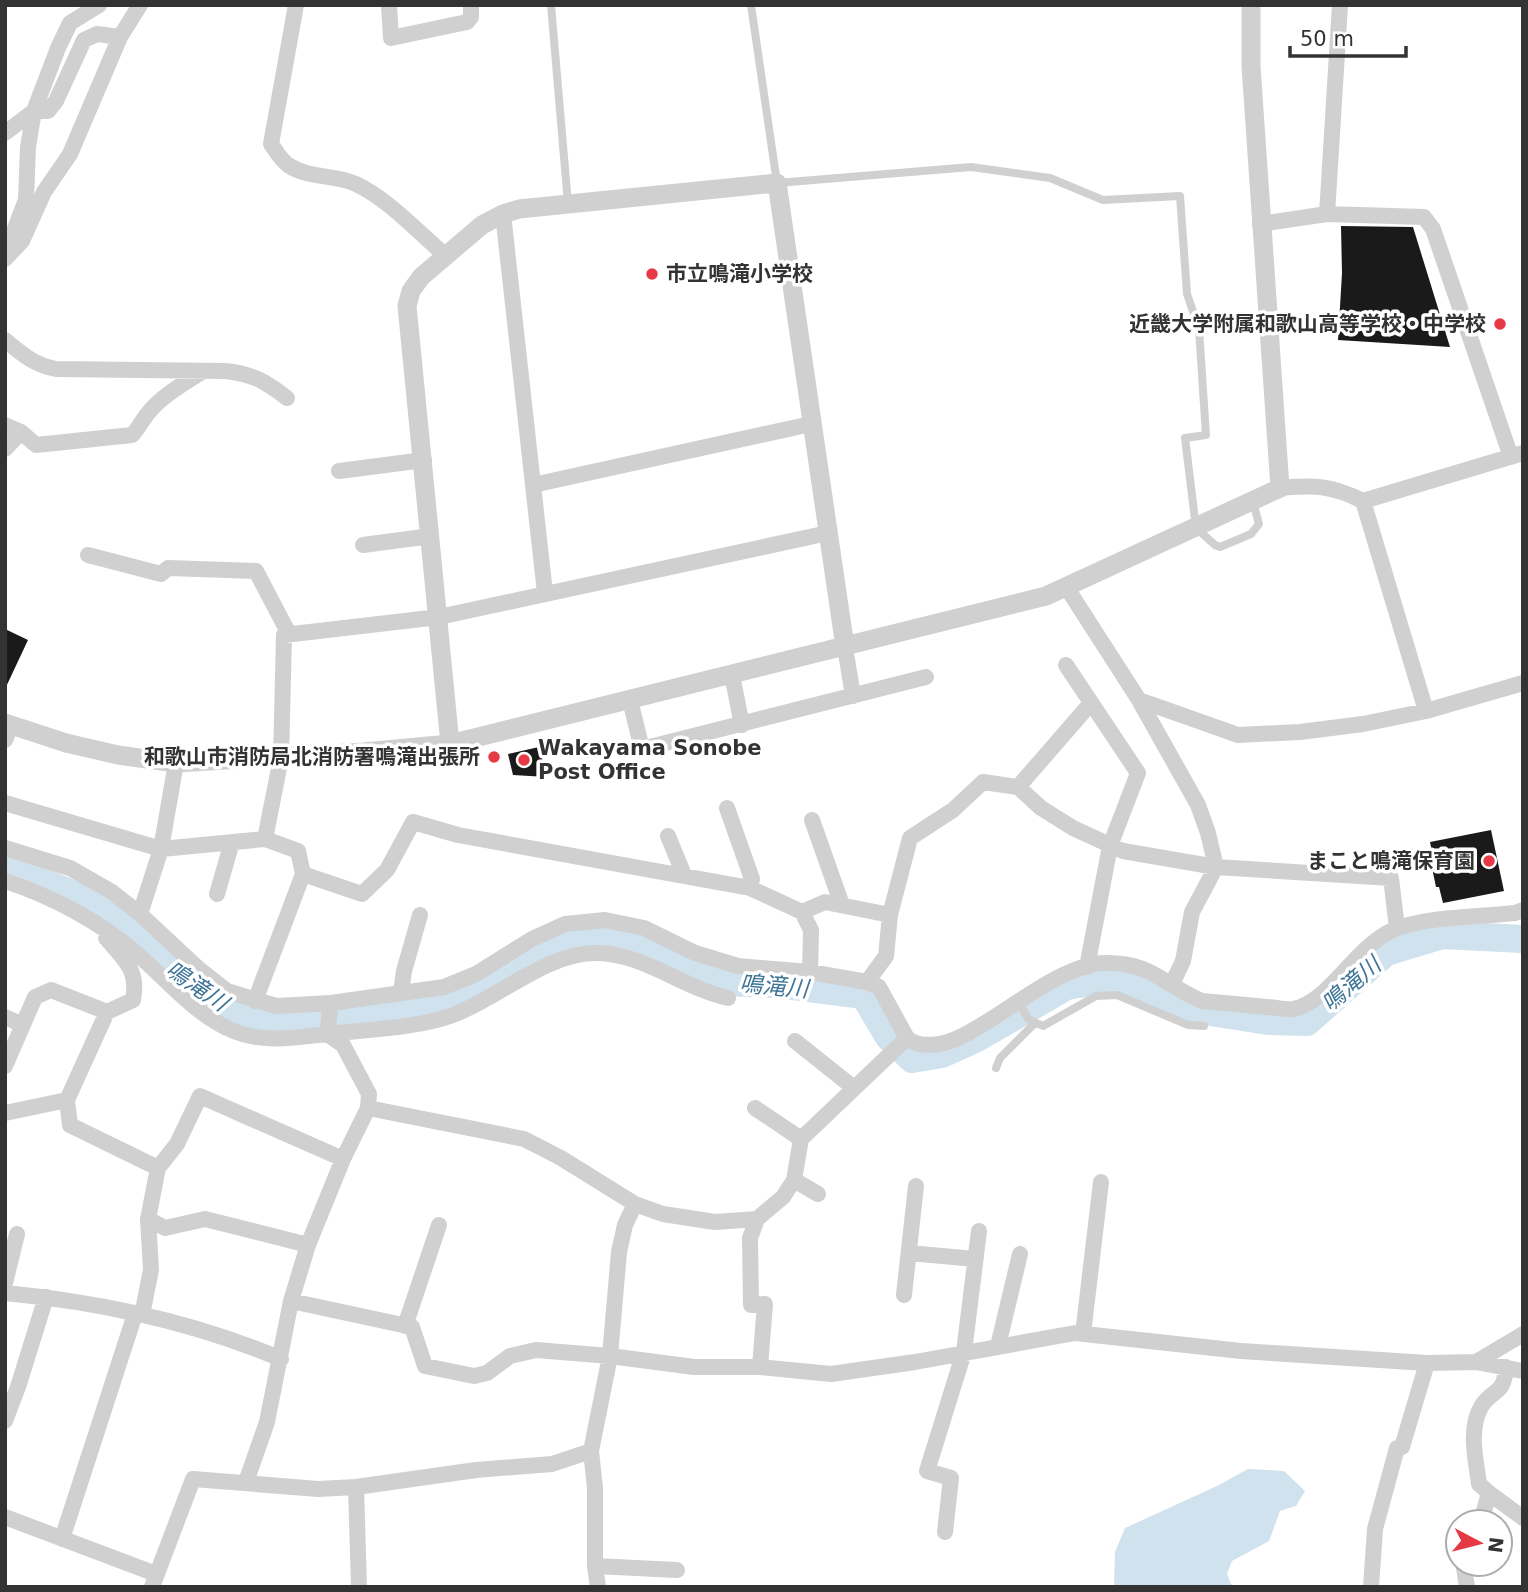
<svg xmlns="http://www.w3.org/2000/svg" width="1528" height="1592" font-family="'DejaVu Sans','Noto Sans JP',sans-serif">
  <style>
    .water { fill: #cfe2ee }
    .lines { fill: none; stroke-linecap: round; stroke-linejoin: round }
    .river { stroke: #cfe2ee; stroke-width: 28 }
    .building { fill: #1a1a1a }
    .service { stroke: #d0d0d0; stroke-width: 8 }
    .minor { stroke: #d0d0d0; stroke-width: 16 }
    .tertiary { stroke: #d0d0d0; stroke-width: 19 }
    .poi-dot { fill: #e63946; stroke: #fff; stroke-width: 2.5 }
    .labels { text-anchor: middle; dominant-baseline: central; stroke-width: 7; stroke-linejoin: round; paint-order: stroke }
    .poi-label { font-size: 21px; font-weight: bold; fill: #333; stroke: #fff; text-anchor: end }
    .water-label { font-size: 23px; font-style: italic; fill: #3f7597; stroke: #fff }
  </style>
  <rect width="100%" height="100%" fill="#fff"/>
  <path class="water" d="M1248,1469L1284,1471L1305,1491L1296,1506L1280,1511L1269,1541L1232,1561L1227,1574L1231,1584L1237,1587H1114L1115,1552L1125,1528L1217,1486Z"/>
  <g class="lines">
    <path class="river" d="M5,866L74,895L114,919L172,973L205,996L244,1017L268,1022H310L404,1008L462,996L558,944L592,942H619L725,982L777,984L864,995L889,1037L912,1059L942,1054L977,1038L1067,986L1116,978L1185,1008L1268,1021L1307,1022L1386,952L1442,935L1523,939"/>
  </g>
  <path class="building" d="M1341,226L1413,227L1450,347L1338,340L1342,273Z
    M5,629L28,640L5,689Z
    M539,747L547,777L513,775L508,754Z
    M1491,830L1504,891L1443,903L1439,887H1436L1430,858L1433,857L1430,842Z"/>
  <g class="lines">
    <path class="service" d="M551,5L568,204
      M751,5L777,183L971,167L1050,178L1103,200L1180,196L1187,294L1199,329L1206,435L1185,438L1196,528L1215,545L1220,547L1251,534L1259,524L1253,502
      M1018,1001L1028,1019L1043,1026L1096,996L1117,995L1188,1025L1204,1026
      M996,1068L1000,1058L1035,1023"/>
    <path class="minor" d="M296,5L271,144C276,151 281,160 288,165C309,179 334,174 356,184C388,199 419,233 446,256
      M389,5L391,38L467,22L471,17V5
      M1340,5L1327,214L1424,217L1433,229L1511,457
      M5,133L34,111H48L56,101L84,40L97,34L120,37
      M503,214L545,593
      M1260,224L1327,214
      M5,239L14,231L26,200L28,147L34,111L58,48L70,23L99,5
      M5,259L22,241L44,192L70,154L120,37L140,5
      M5,340C22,354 34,365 56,369L225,371C253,374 265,381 287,398
      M5,425L21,432L36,445L132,435C139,428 142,420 149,412C163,395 185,383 203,371
      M5,449L21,432
      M339,471L424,460
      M533,485L811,424
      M1280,488C1314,485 1331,485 1363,501L1523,453
      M1363,501L1426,711
      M363,545L431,536
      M88,555L161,574L168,568L256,571L289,634
      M1067,588L1139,700L1198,805L1208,833L1216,867L1192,912L1183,961L1172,984
      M845,647L853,696
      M1066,665L1138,773L1110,846L1087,967
      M732,675L742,725
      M630,700L642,749L926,677
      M1139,700L1238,735L1300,732L1363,724L1426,711L1523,683
      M5,740L11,725
      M1018,787L1091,703
      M5,803L161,849L265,839L281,758L284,635L439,617L828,533
      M727,808L752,879L750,888
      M812,820L842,905
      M668,836L684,875
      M5,848L70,868L112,892L140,914L199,969L227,991L276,1006L331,1003L444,987L476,974L532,939L565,924L605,920L644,928L695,953L738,966L810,972L867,982L879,987L907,1038C920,1049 943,1045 958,1038C999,1020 1059,964 1105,963C1151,962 1164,985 1202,1001C1224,1003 1245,1005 1267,1007C1275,1007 1285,1010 1293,1009C1330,1003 1357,942 1398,928C1433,916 1479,917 1515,913L1523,910
      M303,874L362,894L387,870L413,822L458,835L750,888L802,912L811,930L810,972
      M5,881C51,896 99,921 136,953C165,978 192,1011 227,1028C258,1044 294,1038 327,1034L343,1045L369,1094L368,1108L343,1159L308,1245L291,1301L267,1422L246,1482
      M217,894L232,842
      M802,912L825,902L890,915
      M140,914L161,849L176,763
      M867,982L886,956L890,915L910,838L953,810L983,782L1018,787L1041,808L1073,828L1123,851L1216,867L1391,878L1397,928
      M401,992L404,971L420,915
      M255,1001L303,874L298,851L265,839
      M331,1003L327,1034C368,1029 414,1029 453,1015C499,998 548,951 599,953C646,955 683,988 728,998
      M5,1017L23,1025
      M795,1041L854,1088
      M5,1066L35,997L51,990L107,1012L133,1000C139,969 124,960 106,938
      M67,1100L70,1125L158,1168L148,1219L165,1228L205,1219L308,1245
      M368,1108L524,1139L561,1158L635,1204L663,1214L715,1222L757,1219L783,1197L794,1180L801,1139L907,1038
      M755,1108L801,1139
      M5,1113L67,1100L107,1012
      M158,1168L177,1144L200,1096L343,1159
      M794,1180L818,1194
      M757,1219L750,1238L751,1305L765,1304L760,1367
      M909,1253L975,1259
      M5,1283L17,1234
      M5,1293C99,1302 194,1322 281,1359
      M904,1295L916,1186
      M291,1301L412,1327L425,1366L474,1376L487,1373L510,1356L536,1350L610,1356L694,1367H760L831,1374L915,1362L1075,1333L1241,1351L1427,1363L1476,1362L1523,1371
      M142,1315L151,1270L148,1219
      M405,1326L439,1225
      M1083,1334L1101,1182
      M998,1346L1020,1254
      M1476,1362L1523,1334
      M5,1421L18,1387L46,1297
      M356,1487L359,1587
      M1489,1493L1523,1518
      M5,1517L156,1574
      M1481,1522L1489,1493L1479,1484C1476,1460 1468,1430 1481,1407C1492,1388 1504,1397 1506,1367
      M945,1532L951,1478L927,1471L964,1352L979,1231
      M62,1539L135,1314
      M1466,1564L1464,1568L1467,1587
      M595,1566L677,1570
      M152,1587L193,1479L318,1489L356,1487L476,1470L552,1464L591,1451
      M598,1587L595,1566V1488L591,1451L610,1356L619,1252L625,1225L635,1204
      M1371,1587L1375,1529L1397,1448L1402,1447L1427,1363"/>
    <path class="tertiary" d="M5,723L66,743L118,755L176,763L363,752L450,744L1046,596L1280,488L1251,66V5
      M450,744L407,306L411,291L421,277L482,225L503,214L519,209L777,183L845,647"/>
  </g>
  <g class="poi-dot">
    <circle cx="652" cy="274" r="7"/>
    <circle cx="1500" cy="324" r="7"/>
    <circle cx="494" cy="757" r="7"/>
    <circle cx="524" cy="760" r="7"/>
    <circle cx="1489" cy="861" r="7"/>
  </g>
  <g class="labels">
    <g class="poi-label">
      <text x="666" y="274" text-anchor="start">市立鳴滝小学校</text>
      <text x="1486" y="324">近畿大学附属和歌山高等学校・中学校</text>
      <text x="538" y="748" text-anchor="start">Wakayama Sonobe<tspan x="538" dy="24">Post Office</tspan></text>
      <text x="480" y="757">和歌山市消防局北消防署鳴滝出張所</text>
      <text x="1475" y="861">まこと鳴滝保育園</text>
    </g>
    <g class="water-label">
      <text transform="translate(1351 984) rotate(-41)">鳴滝川</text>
      <text transform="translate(197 986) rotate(34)">鳴滝川</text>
      <text transform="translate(774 986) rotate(5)">鳴滝川</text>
    </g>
  </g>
  <rect width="1528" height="1592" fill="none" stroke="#333333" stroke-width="14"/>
  <g transform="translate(1479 1543) rotate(97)"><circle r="33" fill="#ffffff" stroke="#adadad" stroke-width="2"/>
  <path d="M0-5L12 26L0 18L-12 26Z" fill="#e63946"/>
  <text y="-10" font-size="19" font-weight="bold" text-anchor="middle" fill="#333333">N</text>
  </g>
  <path d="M1290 46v10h116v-10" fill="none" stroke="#333333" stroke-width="3.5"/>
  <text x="1300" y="46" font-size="21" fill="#333333" stroke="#ffffff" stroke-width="5" paint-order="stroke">50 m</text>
</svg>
